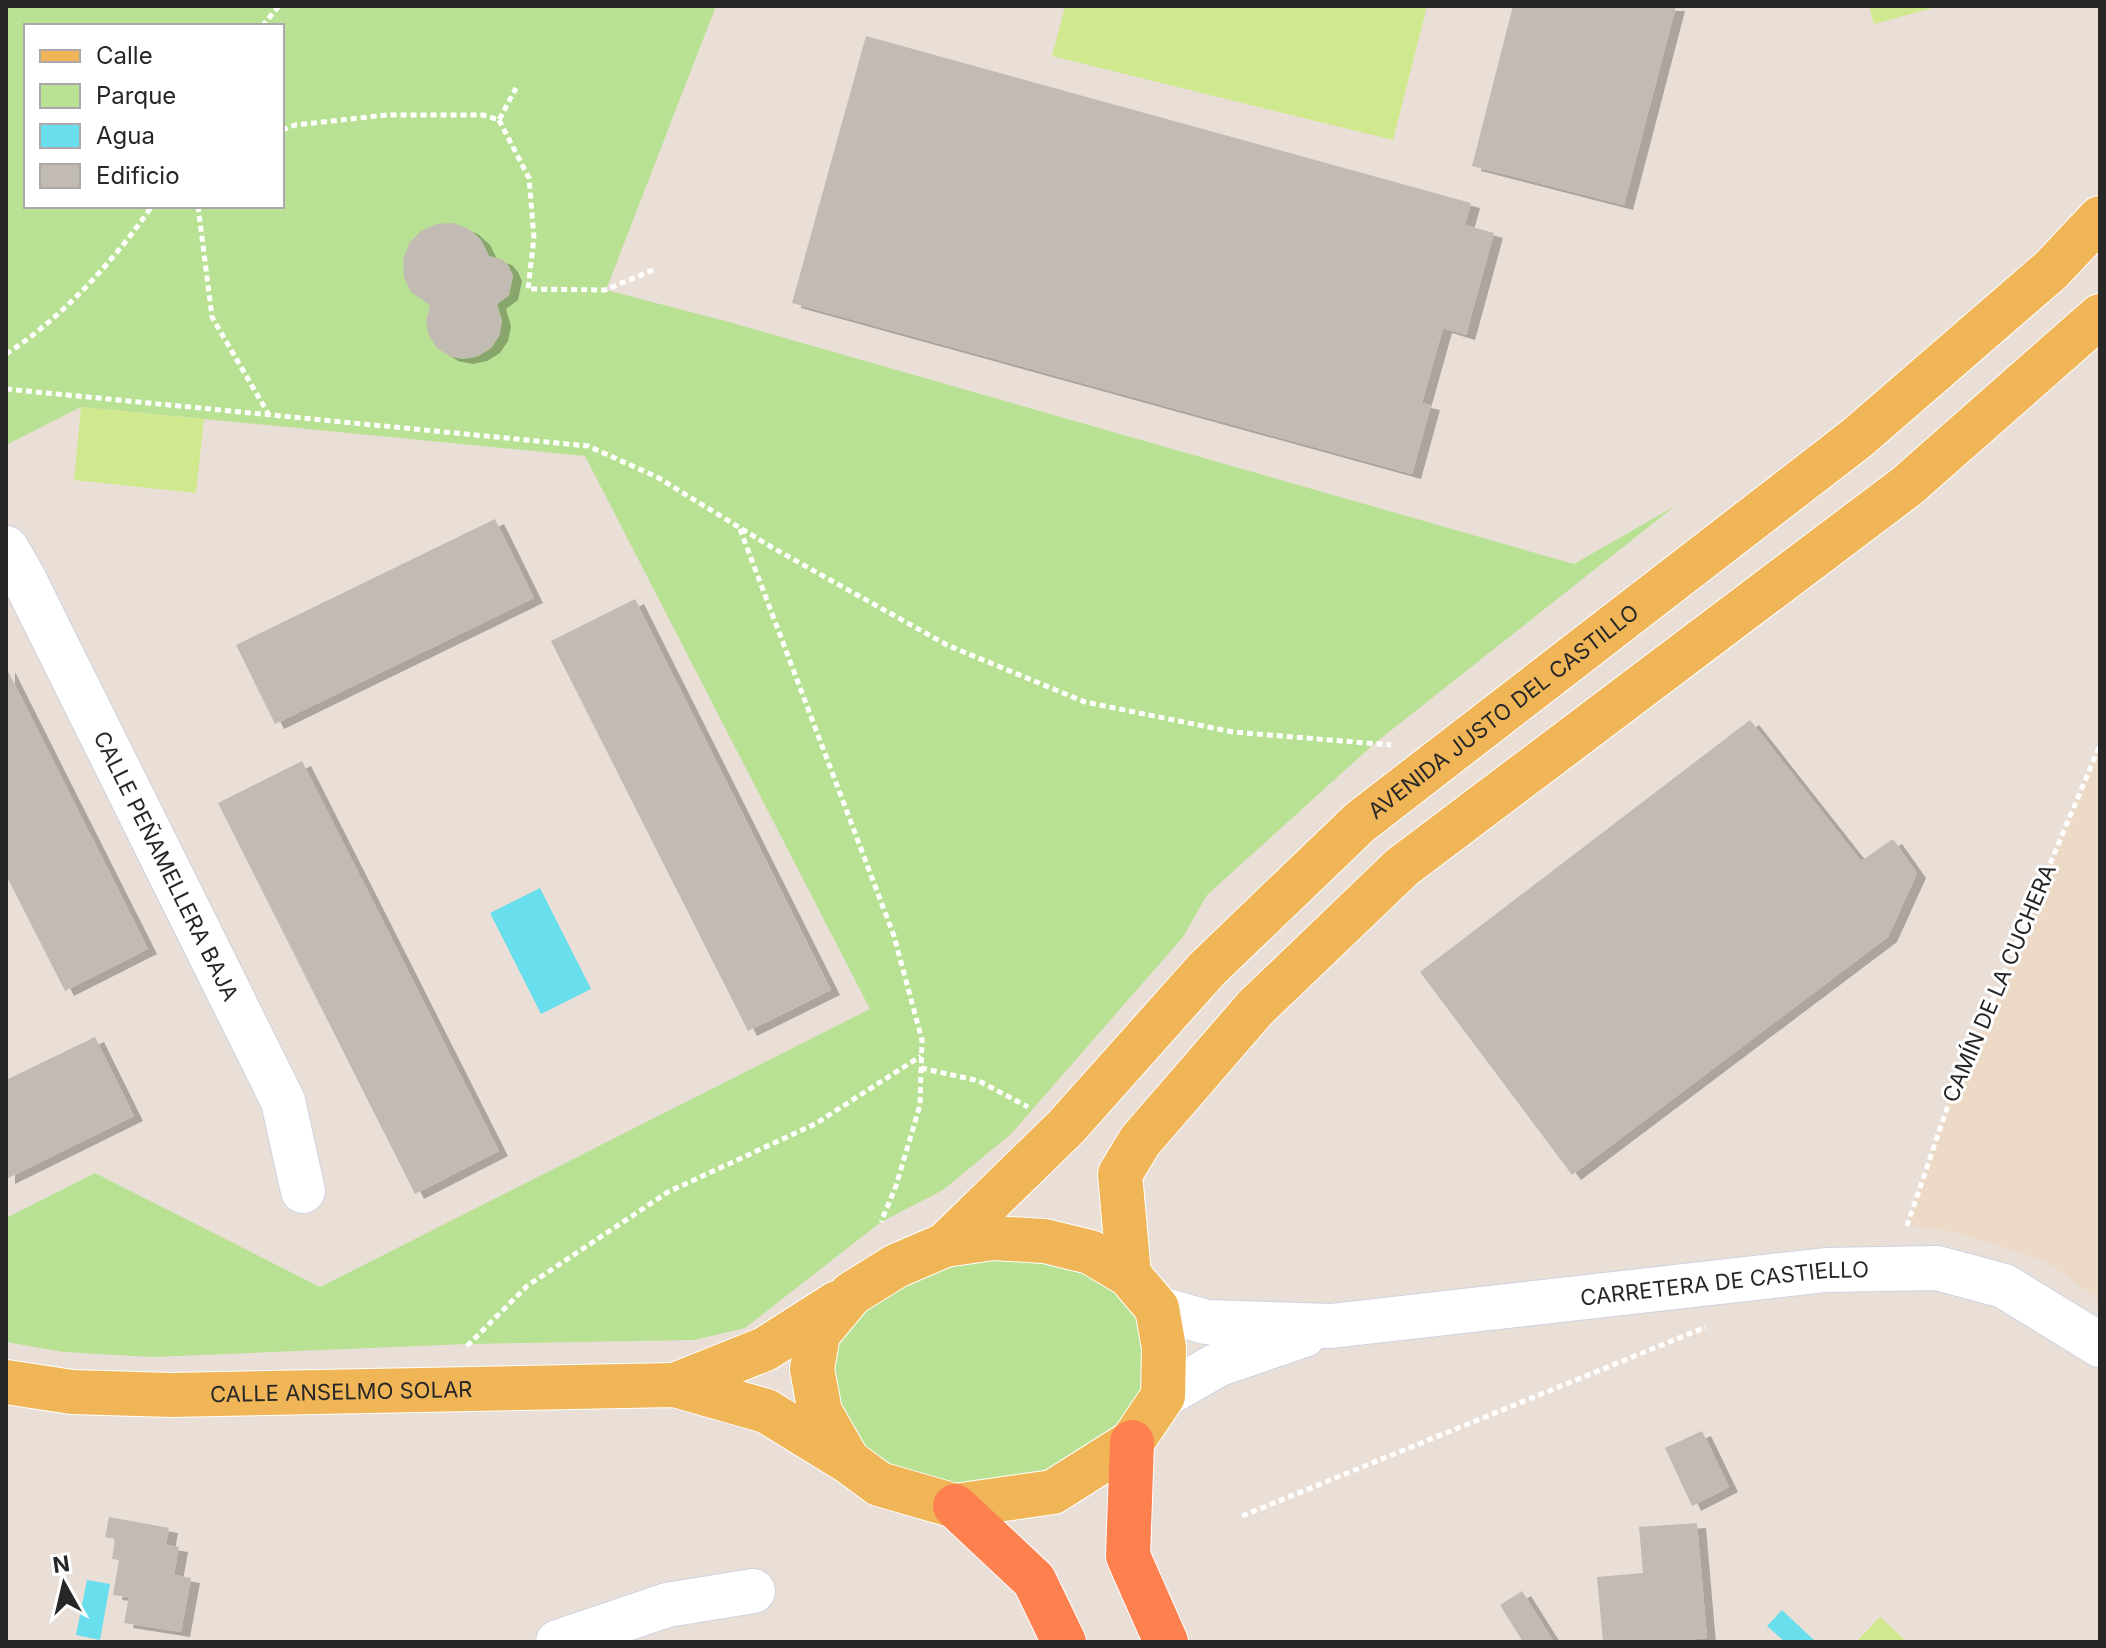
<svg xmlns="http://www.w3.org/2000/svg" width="2106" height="1648" font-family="Inter,sans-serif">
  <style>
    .education { fill: #ecdac6 }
    .green { fill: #b9e193; fill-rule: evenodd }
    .pitch { fill: #d0e98e }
    .water { fill: #69deed }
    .building { fill: #c2bbb4; filter: url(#shadow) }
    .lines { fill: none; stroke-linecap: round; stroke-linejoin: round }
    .minor-casing { stroke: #cdd3e0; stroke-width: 46 }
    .major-casing { stroke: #fff; stroke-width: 46 }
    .highway-casing { stroke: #fff; stroke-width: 46 }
    .path { stroke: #fff; stroke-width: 5; stroke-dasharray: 6 4; stroke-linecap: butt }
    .minor { stroke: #fff; stroke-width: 44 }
    .major { stroke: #efb557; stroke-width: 44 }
    .highway { stroke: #fd814f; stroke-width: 44 }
    .labels { text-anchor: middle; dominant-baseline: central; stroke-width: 6; stroke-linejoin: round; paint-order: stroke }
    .street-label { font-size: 22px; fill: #272727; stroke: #fff }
  </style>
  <defs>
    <filter id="shadow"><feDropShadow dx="9" dy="5" stdDeviation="0" flood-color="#0004"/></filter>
  </defs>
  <rect width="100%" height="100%" fill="#eadfd7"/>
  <path class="education" d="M2100,745V1301L2046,1261L1958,1233L1907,1225L1946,1111Z"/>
  <path class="green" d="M6,6H716L606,290L729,322L1574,564L1675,506L1375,743L1207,895L1183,937L1011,1134L943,1190L881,1222L745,1328L694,1340L467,1344L152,1357L64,1352L6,1342V1218L95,1173L320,1287L870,1009L585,456L81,407L6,445ZM26,26H282V206H26Z
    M1045,1241L1157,1308L1132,1442L955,1506L848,1461L818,1334L896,1266Z"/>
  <path class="pitch" d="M1065,6H1427L1393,140L1052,56Z
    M1869,6H1940L1874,24Z
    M81,407L204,419L196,493L74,480Z
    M1880,1617L1907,1642H1856Z"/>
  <path class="water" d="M540,888L591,989L541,1014L490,913Z
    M87,1580L110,1584L100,1640L76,1635Z
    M1782,1610L1815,1641L1814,1642H1785L1767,1626Z"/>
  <path class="building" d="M1513,6H1676L1624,205L1472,166Z
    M866,36L1471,203L1465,225L1494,233L1466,335L1443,328L1422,403L1431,405L1412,474L792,303Z
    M453,223L469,229L481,240L489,256L503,260L509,267L513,276L509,295L497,304L502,321L499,336L491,348L478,356L464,359L449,356L437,348L429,336L426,321L430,305L411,292L404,277L403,260L409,243L421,231L436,224Z
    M495,519L534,598L275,724L236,645Z
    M635,599L831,990L748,1031L551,641Z
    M6,667L148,949L65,991L6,875Z
    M1750,720L1861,861L1893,839L1917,873L1888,937L1572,1175L1420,972Z
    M302,761L499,1151L415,1194L218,803Z
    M95,1037L134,1116L6,1179V1080Z
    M1702,1431L1729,1487L1692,1506L1665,1448Z
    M109,1517L169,1528L166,1545L179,1547L174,1575L191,1578L181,1632L124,1623L129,1597L113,1595L119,1560L112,1559L115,1539L105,1537Z
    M1697,1523L1707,1638L1661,1642H1603L1597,1577L1643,1573L1639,1527Z
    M1522,1591L1554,1642H1523L1500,1605Z"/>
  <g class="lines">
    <g class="minor-casing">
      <g id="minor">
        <path id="s1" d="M6,548L23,577L283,1101L303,1191"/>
        <path id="s2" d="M1157,1308L1206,1322L1331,1326L1826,1270L1937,1268L2004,1286L2100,1345"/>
        <path d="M1163,1396L1219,1364L1304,1335"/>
        <path d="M558,1642L667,1605L753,1591"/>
      </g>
    </g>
    <g class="major-casing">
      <g id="major">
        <path d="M993,1238L1045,1241L1090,1252L1129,1275L1157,1308L1164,1348L1163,1396L1132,1442L1053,1492L955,1506L879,1484L848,1461L820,1412L812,1369L818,1334L851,1294L896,1266L945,1245Z"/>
        <path id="s3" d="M945,1245L1066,1127L1207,969L1360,822L1857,438L2051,270L2100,218"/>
        <path d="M1129,1275L1120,1174L1140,1141L1255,1008L1402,867L1907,486L2100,316"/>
        <path id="s4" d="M6,1382L72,1392L171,1395L675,1385L766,1411L846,1460"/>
        <path d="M675,1385L765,1349L837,1303"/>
      </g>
    </g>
    <g class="highway-casing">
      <path id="highway" d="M1132,1442L1128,1556L1166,1642
        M955,1506L1034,1580L1064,1642"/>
    </g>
    <path class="path" d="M262,26L279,6
      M499,120L529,178L534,238L528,289L605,290L653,270
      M282,130L295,125L387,115H483L499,120L516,88
      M198,206L212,317L269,415
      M6,354C62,318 114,261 152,206
      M6,389L588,446L657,477L773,548L947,645L1085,702L1233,732L1391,745
      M740,529L894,936L922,1040L920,1105L896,1186L881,1222
      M921,1068L979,1081L1028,1107
      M1907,1226L1946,1111L2100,745
      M467,1346L527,1286L668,1192L815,1124L921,1056
      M1242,1516L1706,1327"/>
    <use href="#minor" class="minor"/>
    <use href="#major" class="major"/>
    <use href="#highway" class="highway"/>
  </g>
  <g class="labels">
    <g class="street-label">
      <text stroke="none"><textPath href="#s3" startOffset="774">AVENIDA JUSTO DEL CASTILLO</textPath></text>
      <text stroke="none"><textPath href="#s1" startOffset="356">CALLE PEÑAMELLERA BAJA</textPath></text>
      <text transform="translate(1999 983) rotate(-67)">CAMÍN DE LA CUCHERA</text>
      <text stroke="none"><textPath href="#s2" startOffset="572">CARRETERA DE CASTIELLO</textPath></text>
      <text stroke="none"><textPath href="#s4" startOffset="336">CALLE ANSELMO SOLAR</textPath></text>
    </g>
  </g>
  <rect width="2106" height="1648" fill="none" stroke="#272727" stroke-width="16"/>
  <rect x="24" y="24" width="260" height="184" fill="#ffffff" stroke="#a9a9a9" stroke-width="2"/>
  <rect x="40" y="50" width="40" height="12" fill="#efb557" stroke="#a9a9a9" stroke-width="2"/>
  <text x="96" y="64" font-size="24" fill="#272727">Calle</text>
  <rect x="40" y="84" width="40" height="24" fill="#b9e193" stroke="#a9a9a9" stroke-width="2"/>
  <text x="96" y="104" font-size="24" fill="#272727">Parque</text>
  <rect x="40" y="124" width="40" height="24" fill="#69deed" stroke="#a9a9a9" stroke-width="2"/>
  <text x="96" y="144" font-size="24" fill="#272727">Agua</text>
  <rect x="40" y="164" width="40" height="24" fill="#c2bbb4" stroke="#a9a9a9" stroke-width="2"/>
  <text x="96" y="184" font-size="24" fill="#272727">Edificio</text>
  <g transform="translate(64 1584) rotate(352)" stroke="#ffffff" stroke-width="6" paint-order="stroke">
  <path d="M0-6L14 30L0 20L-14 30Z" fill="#272727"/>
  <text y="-12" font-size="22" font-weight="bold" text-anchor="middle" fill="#272727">N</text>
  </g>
</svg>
